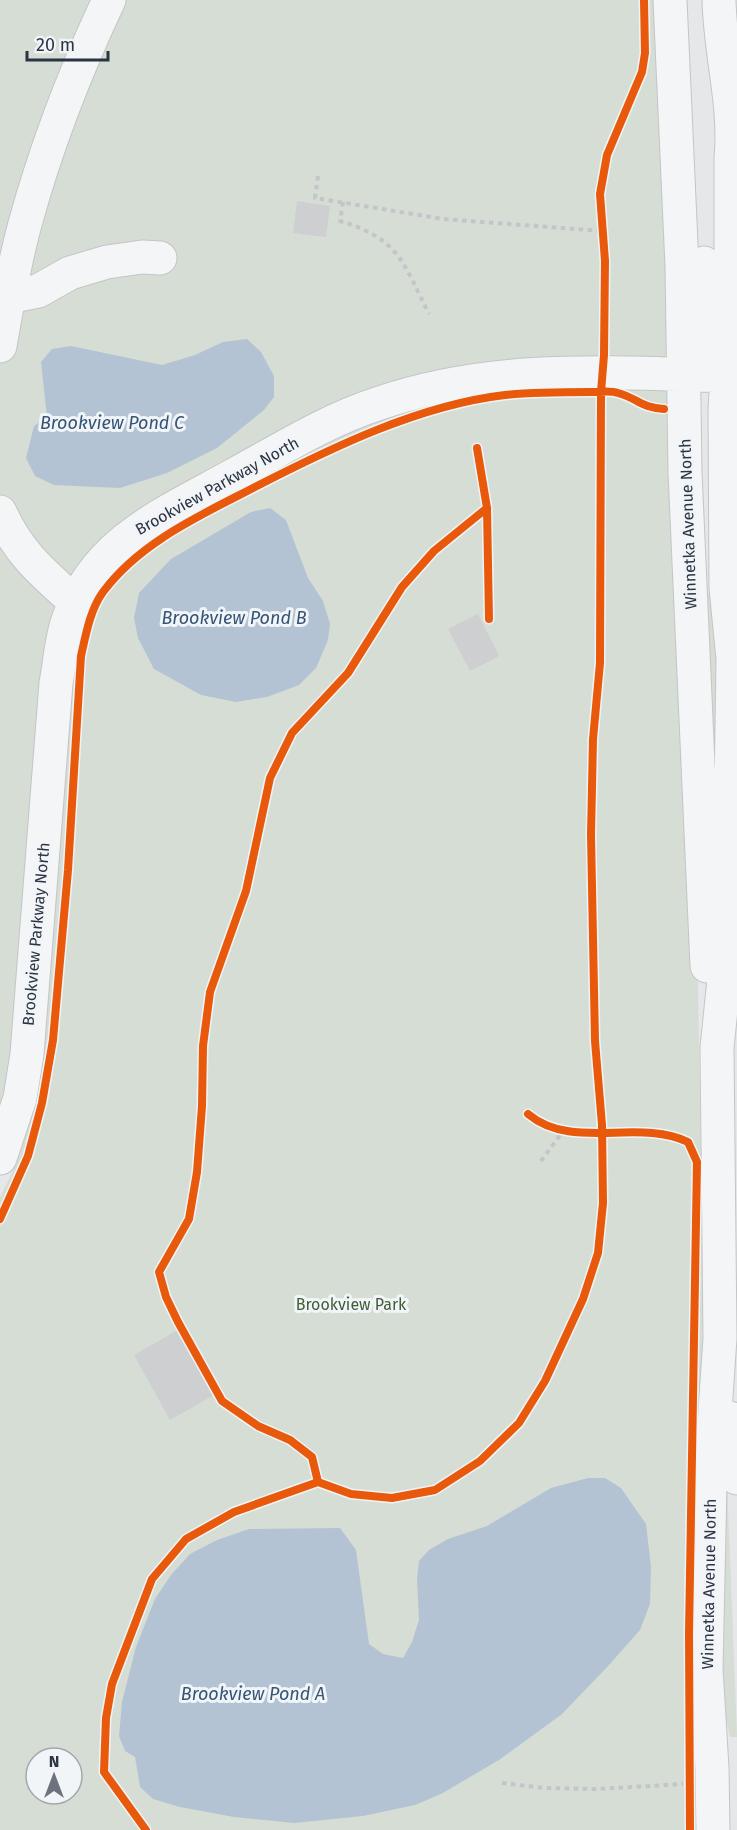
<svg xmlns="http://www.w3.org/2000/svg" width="737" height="1830" font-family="'Fira Sans',sans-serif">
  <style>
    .green { fill: #d5ddd5; fill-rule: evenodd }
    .water { fill: #b3c3d3 }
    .building { fill: #cdcfd1 }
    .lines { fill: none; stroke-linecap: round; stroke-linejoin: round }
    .minor-casing { stroke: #c3c5c7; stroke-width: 35 }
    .path { stroke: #c3c5c9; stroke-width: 4; stroke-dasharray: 4.5 4.5; stroke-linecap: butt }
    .minor { stroke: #f3f5f6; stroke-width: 33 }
    .cycleway-casing { stroke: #f2f5f8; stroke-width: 11 }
    .cycleway { stroke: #e8590c; stroke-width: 8 }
    .labels { text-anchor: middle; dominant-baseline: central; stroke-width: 6; stroke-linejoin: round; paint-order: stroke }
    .street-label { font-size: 16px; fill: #2b3443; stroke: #f2f5f8 }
    .park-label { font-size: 16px; fill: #405e38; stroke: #f2f5f8 }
    .water-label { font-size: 18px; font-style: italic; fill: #355476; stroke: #f2f5f8 }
  </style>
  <rect width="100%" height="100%" fill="#e5e7e9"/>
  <path class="green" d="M0,0H655L698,984L703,1300L695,1656L696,1830H0V1197C47,1111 47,1007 54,912C61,824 68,736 74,648L97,591L117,563L218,466C165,494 124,513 85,559L10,1068L0,1112ZM36,1758H72V1794H36Z
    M705,593H710L722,661L713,865Z
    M727,1480L737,1737H730L715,1670Z"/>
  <path class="water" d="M247,339L261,352L274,376V397L264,410L217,448L167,473L120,488L54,485L35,476L26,458L34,426L47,417L41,362L52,349L71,346L162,365L195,355L223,342Z
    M270,508L286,520L308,578L323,601L330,624L328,640L316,668L299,685L267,697L236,702L201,695L154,669L138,638L134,618L139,593L171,559L251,512Z
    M588,1478H605L621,1488L646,1524L651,1567L650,1604L640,1630L609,1665L562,1714L499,1760L441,1794L415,1805L363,1816L294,1823L234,1817L180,1807L153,1799L140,1787L135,1757L125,1751L119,1736L122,1702L136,1647L155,1599L171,1575L190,1554L217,1540L249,1529L340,1528L356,1550L369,1644L383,1654L403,1658L412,1642L419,1620L417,1578L419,1561L429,1550L448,1539L487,1526L551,1488Z"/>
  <path class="building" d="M297,201L330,206L326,237L293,233Z
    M478,614L499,656L470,671L448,629Z
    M178,1330L214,1395L170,1420L134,1355Z"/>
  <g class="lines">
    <g class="minor-casing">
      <path id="minor" d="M670,0L682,266L685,472L707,966
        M704,263L708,338L714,367
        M8,297L38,291L70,273L107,262L142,257L160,258
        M0,346C7,305 14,264 25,224C46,147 75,72 109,0
        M0,512C19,554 42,572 75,602
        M0,1158L20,1098L27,1054L56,683C60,663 61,640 68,620C95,542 163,514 230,477C278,451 325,421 377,404C495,363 614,373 737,376
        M730,1418L737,1478
        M713,1830L712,1768L706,1669L710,1485L720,1338L717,1048L726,960L730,859L733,659L726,588L725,409L731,313V158C736,105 720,53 719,0"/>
    </g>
    <path class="path" d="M318,176L315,198L443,219L602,231
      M343,202L340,221C400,239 403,263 429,314
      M541,1161L563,1131
      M502,1783L544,1788L597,1789L683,1784"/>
    <use href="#minor" class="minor"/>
    <g class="cycleway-casing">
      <path id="cycleway" d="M477,448L487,508L489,619
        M487,508L434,551L402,587L348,673L292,733L270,778L246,891L210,992L203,1046L202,1106L197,1172L189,1219L159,1272L166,1297L178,1322L222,1401L258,1426L290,1440L312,1457L318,1482L351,1494L392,1498L435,1490L480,1461L519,1423L545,1381L583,1299L598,1253L603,1203L602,1125L595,1041L591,835L593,739L600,663L601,392L604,355L605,261L600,194L607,155L642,72L645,53L644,0
        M528,1114C572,1151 638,1118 688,1142L697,1162L689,1633L690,1830
        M0,1219L28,1156L42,1103L53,1040L68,870L81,656C86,634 90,610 103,592C140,542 201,515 255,487C331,448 419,405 505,395C533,392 562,392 591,392C599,392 610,390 618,393C637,398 641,408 664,409
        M146,1830L104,1772L106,1718L112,1684L152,1579L186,1539L234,1512L318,1482"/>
    </g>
    <use href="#cycleway" class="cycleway"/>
  </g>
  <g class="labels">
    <g class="street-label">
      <text transform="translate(217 486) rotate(-29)">Brookview Parkway North</text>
      <text transform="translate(688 524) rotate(-92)">Winnetka Avenue North</text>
      <text transform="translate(36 934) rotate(-85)">Brookview Parkway North</text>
      <text transform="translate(709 1584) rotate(-89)">Winnetka Avenue North</text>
    </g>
    <g class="park-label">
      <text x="351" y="1304">Brookview Park</text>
    </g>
    <g class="water-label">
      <text x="112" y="423">Brookview Pond C</text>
      <text x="234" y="618">Brookview Pond B</text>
      <text x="253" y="1694">Brookview Pond A</text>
    </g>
  </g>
  <g transform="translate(54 1776)"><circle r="28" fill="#f2f5f8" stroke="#a2a8b0" stroke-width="1.5"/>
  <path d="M0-4.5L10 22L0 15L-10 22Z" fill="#6c737d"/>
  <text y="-9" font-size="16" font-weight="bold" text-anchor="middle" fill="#2b3443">N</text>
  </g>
  <path d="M27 51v9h81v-9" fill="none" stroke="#2b3443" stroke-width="3"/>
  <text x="36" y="51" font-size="18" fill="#2b3443" stroke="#f2f5f8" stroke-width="4.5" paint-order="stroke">20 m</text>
</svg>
